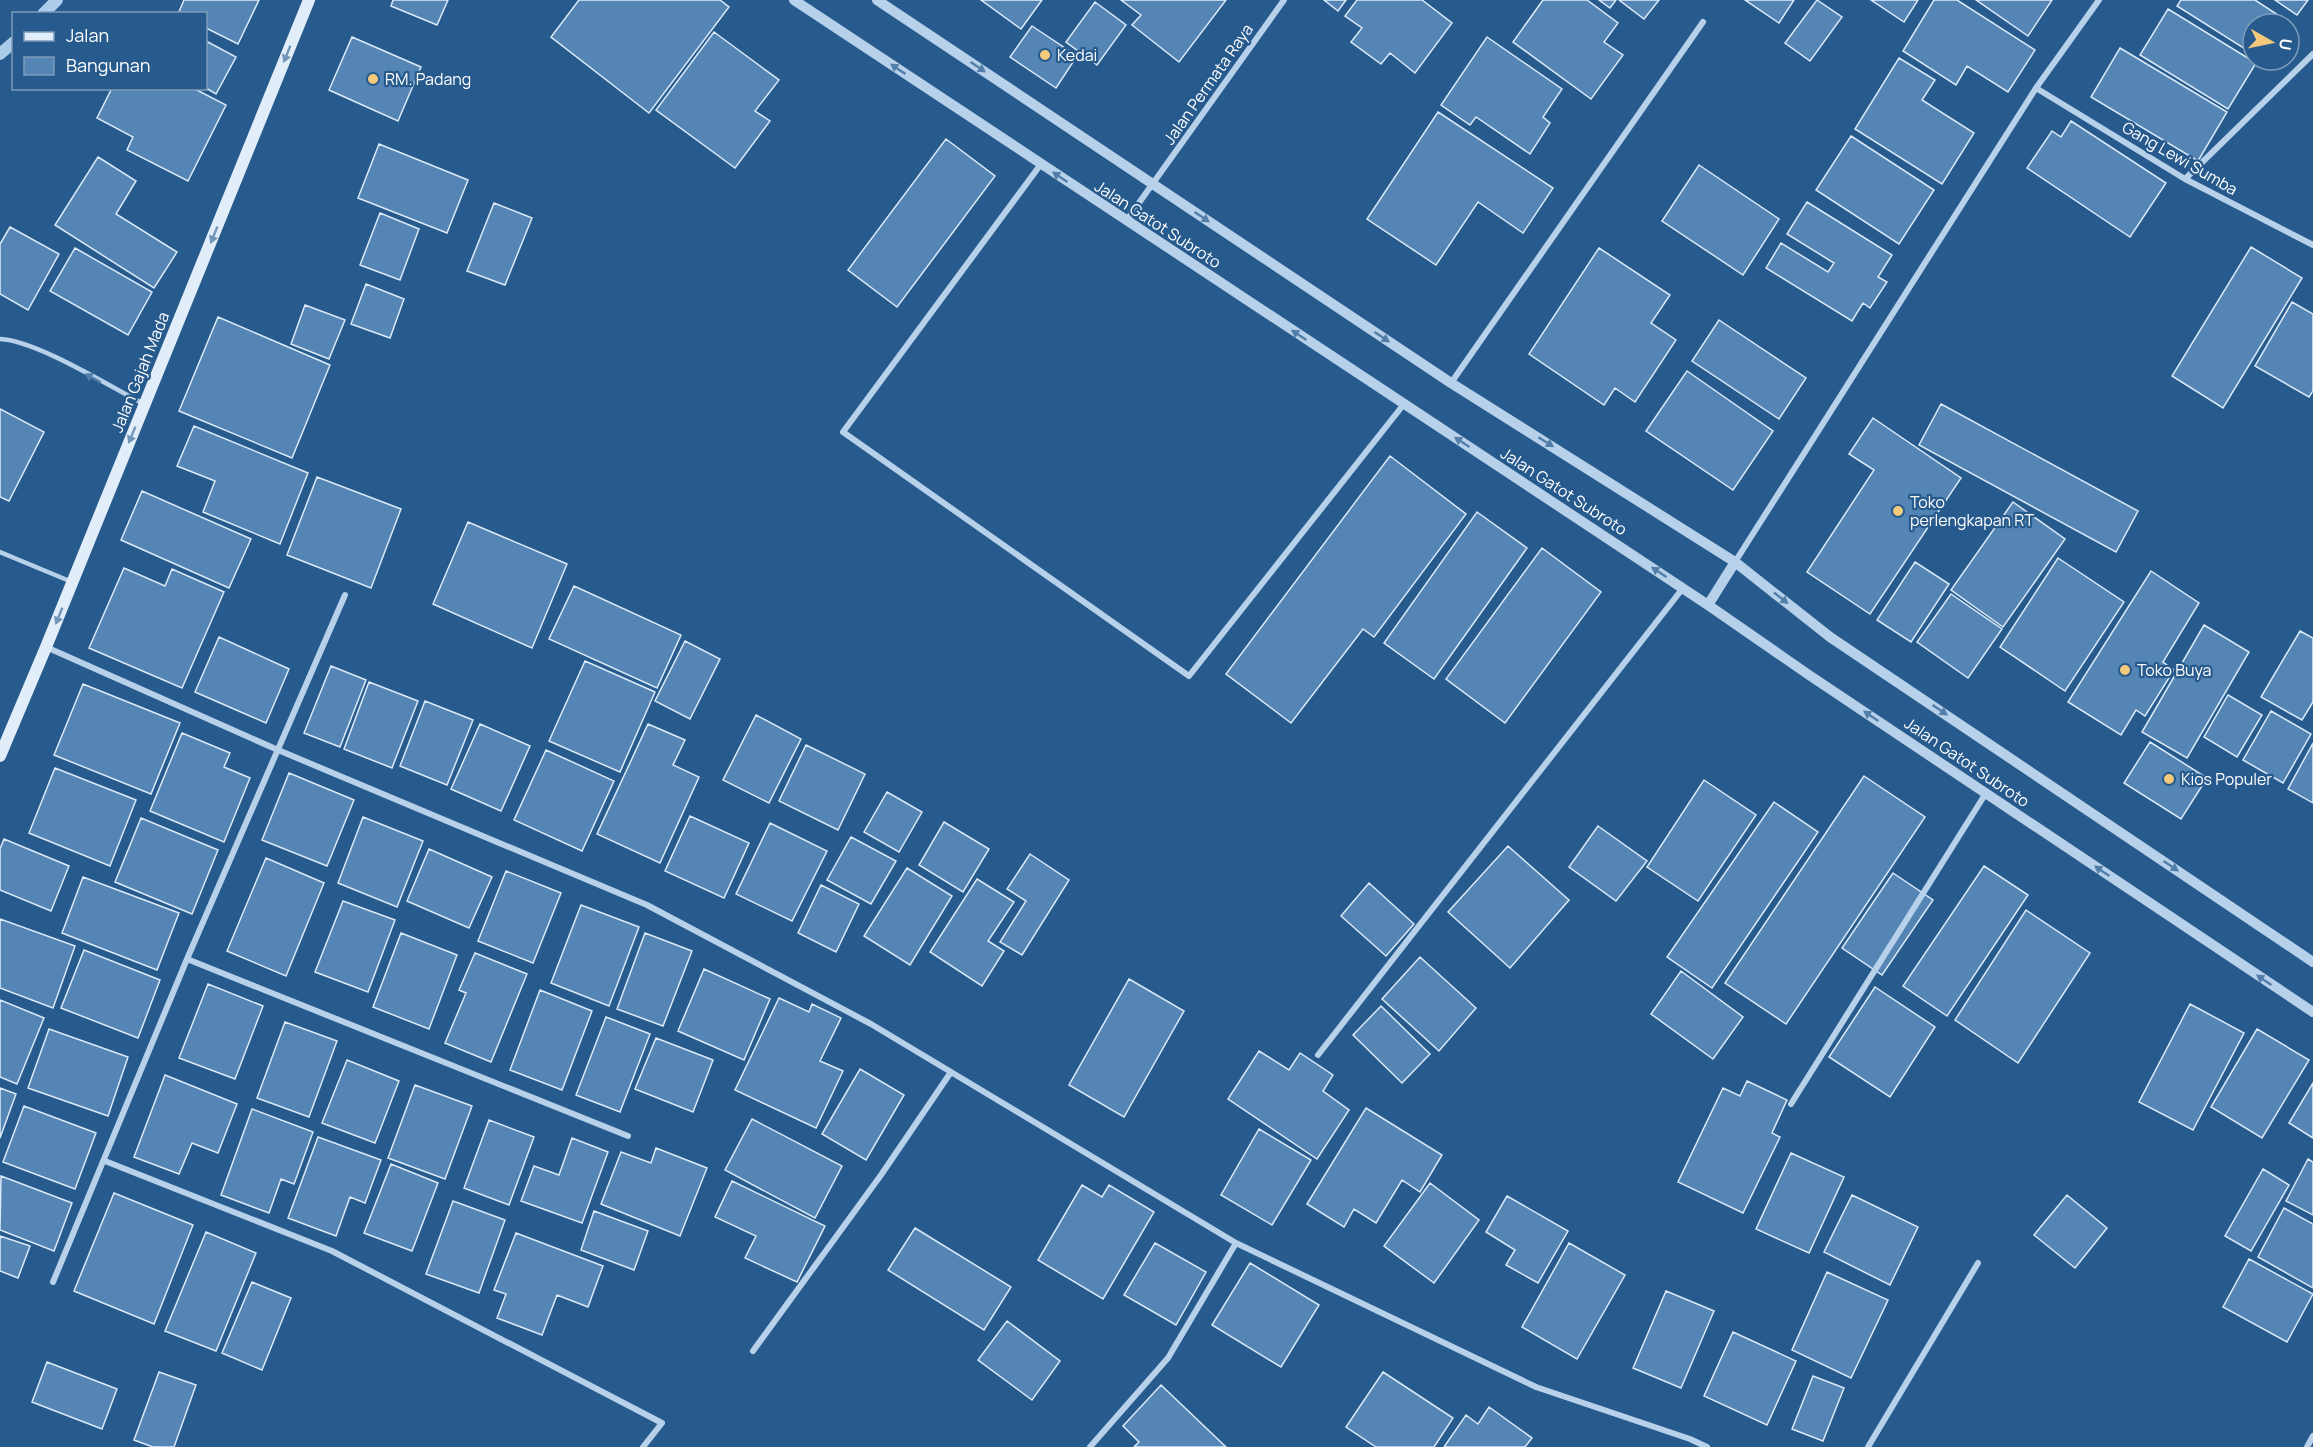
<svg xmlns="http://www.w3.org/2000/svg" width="2313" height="1447" font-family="Manrope,sans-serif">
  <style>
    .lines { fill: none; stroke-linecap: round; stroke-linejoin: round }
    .stream { stroke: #abcdeb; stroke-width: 12 }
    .building { fill: #5485b5; stroke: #dbeaf8; stroke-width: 1.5 }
    .service { stroke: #b7d1ea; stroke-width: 4.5 }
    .minor { stroke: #b7d1ea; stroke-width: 6 }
    .tertiary { stroke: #b7d1ea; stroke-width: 10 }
    .secondary { stroke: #e1edf9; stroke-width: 12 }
    .oneway { fill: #7195b8 }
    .oneway2 { fill: #527ea9 }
    .poi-dot { fill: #f3c97c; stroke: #275a8d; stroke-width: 2 }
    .labels { text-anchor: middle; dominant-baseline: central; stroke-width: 4.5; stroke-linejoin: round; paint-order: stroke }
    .poi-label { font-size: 16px; fill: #fff; stroke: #275a8d; text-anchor: start }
    .street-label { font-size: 16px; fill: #fff; stroke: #275a8d }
  </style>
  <rect width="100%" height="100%" fill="#275a8d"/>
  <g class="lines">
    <path class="stream" d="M43,14L57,0
      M0,54L14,42"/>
  </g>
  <path class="building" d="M184,0H259L238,44L206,28V14H178Z
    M393,0H448L437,25L391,6Z
    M579,0H720L729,7L649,113L551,37Z
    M981,0H1042L1021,29Z
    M1121,0H1226L1179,62L1132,25L1141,15Z
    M1324,0H1346L1338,11Z
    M1357,0H1422L1452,23L1415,73L1390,53L1381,64L1351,42L1362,28L1345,16Z
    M1543,0H1587L1618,23L1604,42L1623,55L1591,99L1513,42Z
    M1599,0H1616L1610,8Z
    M1619,0H1659L1644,19Z
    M1745,0H1794L1779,23Z
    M1817,0L1842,17L1810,61L1785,43Z
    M1871,0H1918L1904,22Z
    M1934,0H1957L2035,50L2008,92L1967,66L1956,85L1903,51Z
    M1976,0H2052L2028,36Z
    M2181,0H2255L2278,15L2272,24H2253V54L2177,6Z
    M2275,0H2308L2297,15Z
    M1095,2L1126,25L1097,65L1066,42Z
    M2168,9L2256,63L2228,109L2140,55Z
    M1032,26L1077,56L1056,88L1010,57Z
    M714,32L779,80L755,111L770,121L735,168L656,110Z
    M352,37L421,67L398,121L329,90Z
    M1487,37L1562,89L1543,117L1550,123L1530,154L1476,117L1470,125L1441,105Z
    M206,41L236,57L216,94L206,88Z
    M2120,48L2227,112L2198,161L2091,97Z
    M1899,58L1935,80L1922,100L1974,133L1942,184L1855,129Z
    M112,88H193L226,105L188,181L127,150L133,137L97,118Z
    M1438,112L1553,188L1523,233L1478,202L1436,265L1367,219Z
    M2071,121L2166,183L2130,237L2027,168L2052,131L2061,137Z
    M1851,136L1934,190L1899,244L1816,190Z
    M946,139L995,176L897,307L848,270Z
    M379,144L468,180L447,233L358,198Z
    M98,157L136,181L116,214L177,252L154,288L55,225Z
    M1699,165L1779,219L1743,275L1662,221Z
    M1807,202L1892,255L1878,277L1887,282L1870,308L1863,303L1852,321L1766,268L1781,243L1828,272L1834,263L1787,234Z
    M494,203L532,218L505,285L467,271Z
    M380,213L419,229L400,280L360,265Z
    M10,227L59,254L28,310L0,294V244Z
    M2251,247L2302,278L2223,408L2172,376Z
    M75,248L152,292L128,335L50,291Z
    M1599,248L1670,295L1651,323L1676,340L1635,402L1615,388L1604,405L1529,354Z
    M366,284L404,299L390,338L351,324Z
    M2292,302L2313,314V391L2309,397L2255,366Z
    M305,305L345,320L329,359L291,344Z
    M218,317L330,365L292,458L179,411Z
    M1719,320L1806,378L1779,419L1692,361Z
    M1687,371L1773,431L1733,490L1646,431Z
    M1941,404L2138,511L2116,552L1919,445Z
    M0,409L44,432L9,501L0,497Z
    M1873,418L1961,478L1870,614L1807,572L1874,470L1849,454Z
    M194,426L308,473L280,544L203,512L215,481L177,466Z
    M1390,456L1466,514L1374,637L1363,629L1291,723L1226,674Z
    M317,477L401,509L371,588L287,555Z
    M142,491L251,539L229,588L121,540Z
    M2013,502L2065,539L2003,627L1951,590Z
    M1477,512L1527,548L1434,679L1384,643Z
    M468,522L567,564L532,648L433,604Z
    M1542,548L1601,592L1505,723L1446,679Z
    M2058,558L2124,602L2065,691L2000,647Z
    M1915,562L1949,584L1911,642L1877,620Z
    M124,568L165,586L172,569L224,592L182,688L89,648Z
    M2151,571L2199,603L2163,662L2174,670L2145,716L2136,710L2121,735L2068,702Z
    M574,586L681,635L657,688L549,639Z
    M1951,594L2002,629L1968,678L1917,642Z
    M2204,625L2249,652L2187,758L2142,732Z
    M2300,631L2313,638V702L2302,720L2261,697Z
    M219,637L289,669L266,723L195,692Z
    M685,641L720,659L690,719L655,701Z
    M585,661L655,692L620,772L549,741Z
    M331,666L366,680L340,747L304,733Z
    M369,682L418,701L392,768L344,749Z
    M83,684L180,723L151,794L54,755Z
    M2228,695L2262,715L2237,757L2204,737Z
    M425,701L473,720L447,785L400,766Z
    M2271,711L2311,734L2283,783L2243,760Z
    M756,715L801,739L769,803L723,780Z
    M480,724L530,746L501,811L451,789Z
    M648,724L685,740L673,765L699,777L660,863L597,834Z
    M182,733L230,753L224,767L250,778L224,842L150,811Z
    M2150,742L2207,778L2181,819L2124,783Z
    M2313,743V803L2288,789Z
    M806,745L865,774L838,830L779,801Z
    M546,750L614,781L582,851L514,820Z
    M55,768L136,800L110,866L29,833Z
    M289,773L354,800L327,866L262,840Z
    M1864,776L1925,817L1786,1024L1725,983Z
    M1704,780L1756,815L1698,901L1647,867Z
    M887,792L922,812L899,852L864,832Z
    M1774,802L1818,832L1712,988L1667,957Z
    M690,816L749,843L724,898L665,871Z
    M363,817L423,841L397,907L338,883Z
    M141,818L218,850L192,914L115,882Z
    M944,822L989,849L963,892L919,865Z
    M770,823L827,851L792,921L736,894Z
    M1598,826L1647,861L1616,901L1569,867Z
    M851,837L896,861L871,904L827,880Z
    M4,839L69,866L51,911L0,890V849Z
    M1508,846L1569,900L1510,968L1448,912Z
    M429,849L492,877L469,928L407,901Z
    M1030,854L1069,880L1022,955L1000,942L1026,901L1007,889Z
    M266,858L324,883L286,976L227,951Z
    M1984,866L2028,895L1947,1016L1903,986Z
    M907,868L952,896L910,965L864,936Z
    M506,871L561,893L533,963L478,941Z
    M1893,873L1933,900L1882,975L1842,948Z
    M83,877L179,913L157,970L62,933Z
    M977,879L1014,902L988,941L1004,951L982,986L930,952Z
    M1369,883L1414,924L1386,956L1341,916Z
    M821,885L859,904L836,952L798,933Z
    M343,901L395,920L368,992L315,972Z
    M581,905L639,927L609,1006L551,983Z
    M2026,910L2090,953L2018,1063L1955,1020Z
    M0,919L75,946L53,1008L0,988Z
    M401,933L457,955L429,1029L373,1007Z
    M645,933L692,951L663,1026L617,1009Z
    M84,950L160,980L138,1038L61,1008Z
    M475,953L527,974L491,1062L445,1043L466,993L459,990Z
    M1420,957L1476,1008L1439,1051L1382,999Z
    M704,969L770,999L744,1060L678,1031Z
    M1681,971L1743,1017L1713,1059L1651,1014Z
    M1129,979L1184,1011L1124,1117L1069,1085Z
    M208,984L263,1006L235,1079L179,1058Z
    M1875,987L1935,1027L1890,1097L1829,1057Z
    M540,990L592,1011L562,1090L510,1070Z
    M779,998L809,1012L812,1004L841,1018L820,1061L843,1071L816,1128L735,1090Z
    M0,1000L44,1018L17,1084L0,1077Z
    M2190,1004L2244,1033L2193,1130L2139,1102Z
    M1381,1006L1430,1054L1402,1083L1353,1035Z
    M606,1017L650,1034L620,1112L576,1095Z
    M285,1022L337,1041L309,1117L257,1098Z
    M49,1029L128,1057L108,1116L28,1088Z
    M2257,1029L2309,1060L2262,1138L2211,1107Z
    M656,1038L713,1060L693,1112L635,1089Z
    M1259,1051L1289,1070L1300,1053L1333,1075L1323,1091L1349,1110L1317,1159L1228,1099Z
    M347,1060L399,1081L375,1143L322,1123Z
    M860,1069L904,1095L866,1160L822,1134Z
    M165,1075L237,1104L218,1153L192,1143L179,1174L134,1157Z
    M1747,1081L1787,1100L1772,1133L1780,1137L1743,1213L1678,1182L1723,1088L1740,1096Z
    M2313,1083V1138L2289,1123Z
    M415,1085L472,1106L445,1179L388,1158Z
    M0,1088L16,1094L0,1138Z
    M24,1106L96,1133L75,1189L3,1162Z
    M1366,1108L1442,1155L1420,1192L1402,1180L1376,1223L1354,1209L1344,1227L1307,1204Z
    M252,1109L313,1132L294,1184L281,1179L269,1213L221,1195Z
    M752,1119L842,1166L815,1218L725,1170Z
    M489,1120L534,1137L509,1205L464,1188Z
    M1259,1129L1311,1160L1272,1225L1221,1195Z
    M318,1137L381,1160L365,1203L350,1197L336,1236L288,1218Z
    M572,1138L608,1152L582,1223L521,1201L534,1166L559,1175Z
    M656,1148L707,1168L680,1236L601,1204L621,1152L651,1163Z
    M1791,1153L1844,1177L1809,1253L1756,1229Z
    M2308,1159L2313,1162V1215L2286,1201Z
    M391,1164L438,1183L412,1251L364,1233Z
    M2263,1169L2289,1185L2251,1251L2225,1236Z
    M1,1176L72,1203L54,1251L0,1230Z
    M732,1181L825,1226L797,1282L745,1258L756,1236L715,1217Z
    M1430,1183L1479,1220L1434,1283L1384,1246Z
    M1082,1185L1102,1197L1109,1185L1154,1212L1103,1299L1038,1260Z
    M114,1193L193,1225L154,1324L74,1291Z
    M1852,1195L1918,1227L1890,1285L1824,1252Z
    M2067,1195L2107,1228L2075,1268L2034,1235Z
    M1507,1196L1568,1231L1538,1283L1506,1265L1515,1250L1486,1232Z
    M453,1201L505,1220L479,1293L426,1274Z
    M2284,1208L2313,1224V1288L2258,1257Z
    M594,1211L648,1231L634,1270L581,1250Z
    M915,1228L1011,1287L984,1330L888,1270Z
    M206,1232L256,1253L216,1351L165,1331Z
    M516,1233L603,1266L588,1307L557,1295L542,1335L497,1318L506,1294L494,1290Z
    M0,1236L30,1246L18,1278L0,1271Z
    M1155,1243L1206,1272L1176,1325L1124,1295Z
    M1569,1243L1625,1275L1577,1359L1522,1327Z
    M2249,1259L2313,1294L2287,1342L2223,1307Z
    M1250,1263L1319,1305L1281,1367L1212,1325Z
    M1827,1272L1888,1300L1851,1378L1792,1350Z
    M252,1282L291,1298L262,1370L222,1353Z
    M1666,1291L1714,1311L1681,1388L1633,1368Z
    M1007,1321L1060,1361L1032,1400L978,1360Z
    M1733,1332L1796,1361L1767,1425L1704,1396Z
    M47,1362L117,1389L102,1429L32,1402Z
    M159,1372L196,1385L174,1447H153L134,1440Z
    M1383,1372L1453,1418L1434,1447H1376L1346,1427Z
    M1813,1376L1844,1388L1823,1441L1792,1429Z
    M1161,1385L1226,1447H1134L1139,1442L1123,1426Z
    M1489,1407L1532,1438L1525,1447H1444L1466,1415L1478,1424Z"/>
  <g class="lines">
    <path class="service" d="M0,339C35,340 109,386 142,403
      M0,552L72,582"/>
    <path class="minor" d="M2036,88L2185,179L2313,245
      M1041,164L843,432L1189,676L1404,404
      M2185,179L2313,54
      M1126,221L1284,0
      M1451,383L1703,22
      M1735,562L2036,88L2099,0
      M46,647L278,750L647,905L871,1024L1236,1243L1536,1387L1690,1439L1707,1447
      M187,959L628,1136
      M1318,1055L1683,588
      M1791,1104L1986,793
      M105,1161L332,1251L662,1423L643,1447
      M53,1282L187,959L345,595
      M753,1351L881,1175L951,1072
      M1090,1447L1168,1358L1236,1243
      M1868,1447L1978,1263
      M2307,1447L2313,1436"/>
    <path class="tertiary" d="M794,0L1708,605L1809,675L2313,1012
      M877,0L1451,383L1735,562L1830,637L2313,962
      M1708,605L1735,562"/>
    <path class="secondary" d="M0,756L46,647L309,0"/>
  </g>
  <defs><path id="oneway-solid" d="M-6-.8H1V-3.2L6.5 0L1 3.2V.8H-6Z" transform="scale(1.5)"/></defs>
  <g class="oneway">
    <use href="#oneway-solid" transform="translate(287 54) rotate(112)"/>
    <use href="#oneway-solid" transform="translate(214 235) rotate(112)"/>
    <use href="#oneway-solid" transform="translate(132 435) rotate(112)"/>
    <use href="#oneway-solid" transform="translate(59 616) rotate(112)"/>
  </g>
  <g class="oneway2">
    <use href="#oneway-solid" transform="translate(978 67) rotate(34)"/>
    <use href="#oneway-solid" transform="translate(898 69) rotate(-146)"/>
    <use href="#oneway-solid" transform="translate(1060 177) rotate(-146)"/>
    <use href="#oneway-solid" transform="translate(1202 217) rotate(34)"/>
    <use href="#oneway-solid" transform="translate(1299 335) rotate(-147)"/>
    <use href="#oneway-solid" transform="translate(1382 337) rotate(34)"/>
    <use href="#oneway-solid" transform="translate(93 378) rotate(-152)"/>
    <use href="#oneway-solid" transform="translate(1462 442) rotate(-147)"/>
    <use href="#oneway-solid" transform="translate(1546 442) rotate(32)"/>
    <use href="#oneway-solid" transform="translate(1659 572) rotate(-147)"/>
    <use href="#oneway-solid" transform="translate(1781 598) rotate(38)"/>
    <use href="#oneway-solid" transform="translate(1940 710) rotate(34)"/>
    <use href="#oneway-solid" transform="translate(1871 716) rotate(-146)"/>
    <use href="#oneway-solid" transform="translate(2171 866) rotate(34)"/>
    <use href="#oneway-solid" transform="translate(2102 871) rotate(-146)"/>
    <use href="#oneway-solid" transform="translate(2264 980) rotate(-146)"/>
  </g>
  <g class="poi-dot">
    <circle cx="1045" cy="55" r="6"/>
    <circle cx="373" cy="79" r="6"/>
    <circle cx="1898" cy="511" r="6"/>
    <circle cx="2125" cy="670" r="6"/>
    <circle cx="2169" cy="779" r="6"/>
  </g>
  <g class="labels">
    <g class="poi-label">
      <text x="1057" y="55">Kedai</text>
      <text x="385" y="79">RM. Padang</text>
      <text x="1910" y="502">Toko<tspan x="1910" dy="18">perlengkapan RT</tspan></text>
      <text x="2137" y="670">Toko Buya</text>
      <text x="2181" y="779">Kios Populer</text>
    </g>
    <g class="street-label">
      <text transform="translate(1208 84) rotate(-55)">Jalan Permata Raya</text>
      <text transform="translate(2180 158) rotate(30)">Gang Lewi Sumba</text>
      <text transform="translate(1158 224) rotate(33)">Jalan Gatot Subroto</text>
      <text transform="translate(140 372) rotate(-68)">Jalan Gajah Mada</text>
      <text transform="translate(1564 491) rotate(33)">Jalan Gatot Subroto</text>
      <text transform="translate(1967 762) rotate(34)">Jalan Gatot Subroto</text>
    </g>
  </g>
  <rect x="12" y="12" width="195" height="78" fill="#275a8d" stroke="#7d9cbb" stroke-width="1.5"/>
  <rect x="24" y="32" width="30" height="9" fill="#e1edf9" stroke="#7d9cbb" stroke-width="1.5"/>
  <text x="66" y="42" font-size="18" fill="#ffffff">Jalan</text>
  <rect x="24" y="57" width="30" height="18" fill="#5485b5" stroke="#7d9cbb" stroke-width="1.5"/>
  <text x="66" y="72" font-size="18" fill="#ffffff">Bangunan</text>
  <g transform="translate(2271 42) rotate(99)"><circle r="28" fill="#275a8d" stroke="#7d9cbb" stroke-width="1.5"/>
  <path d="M0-4.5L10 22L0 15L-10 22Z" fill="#f3c97c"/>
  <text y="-9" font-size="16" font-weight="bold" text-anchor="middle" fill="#ffffff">U</text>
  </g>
</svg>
